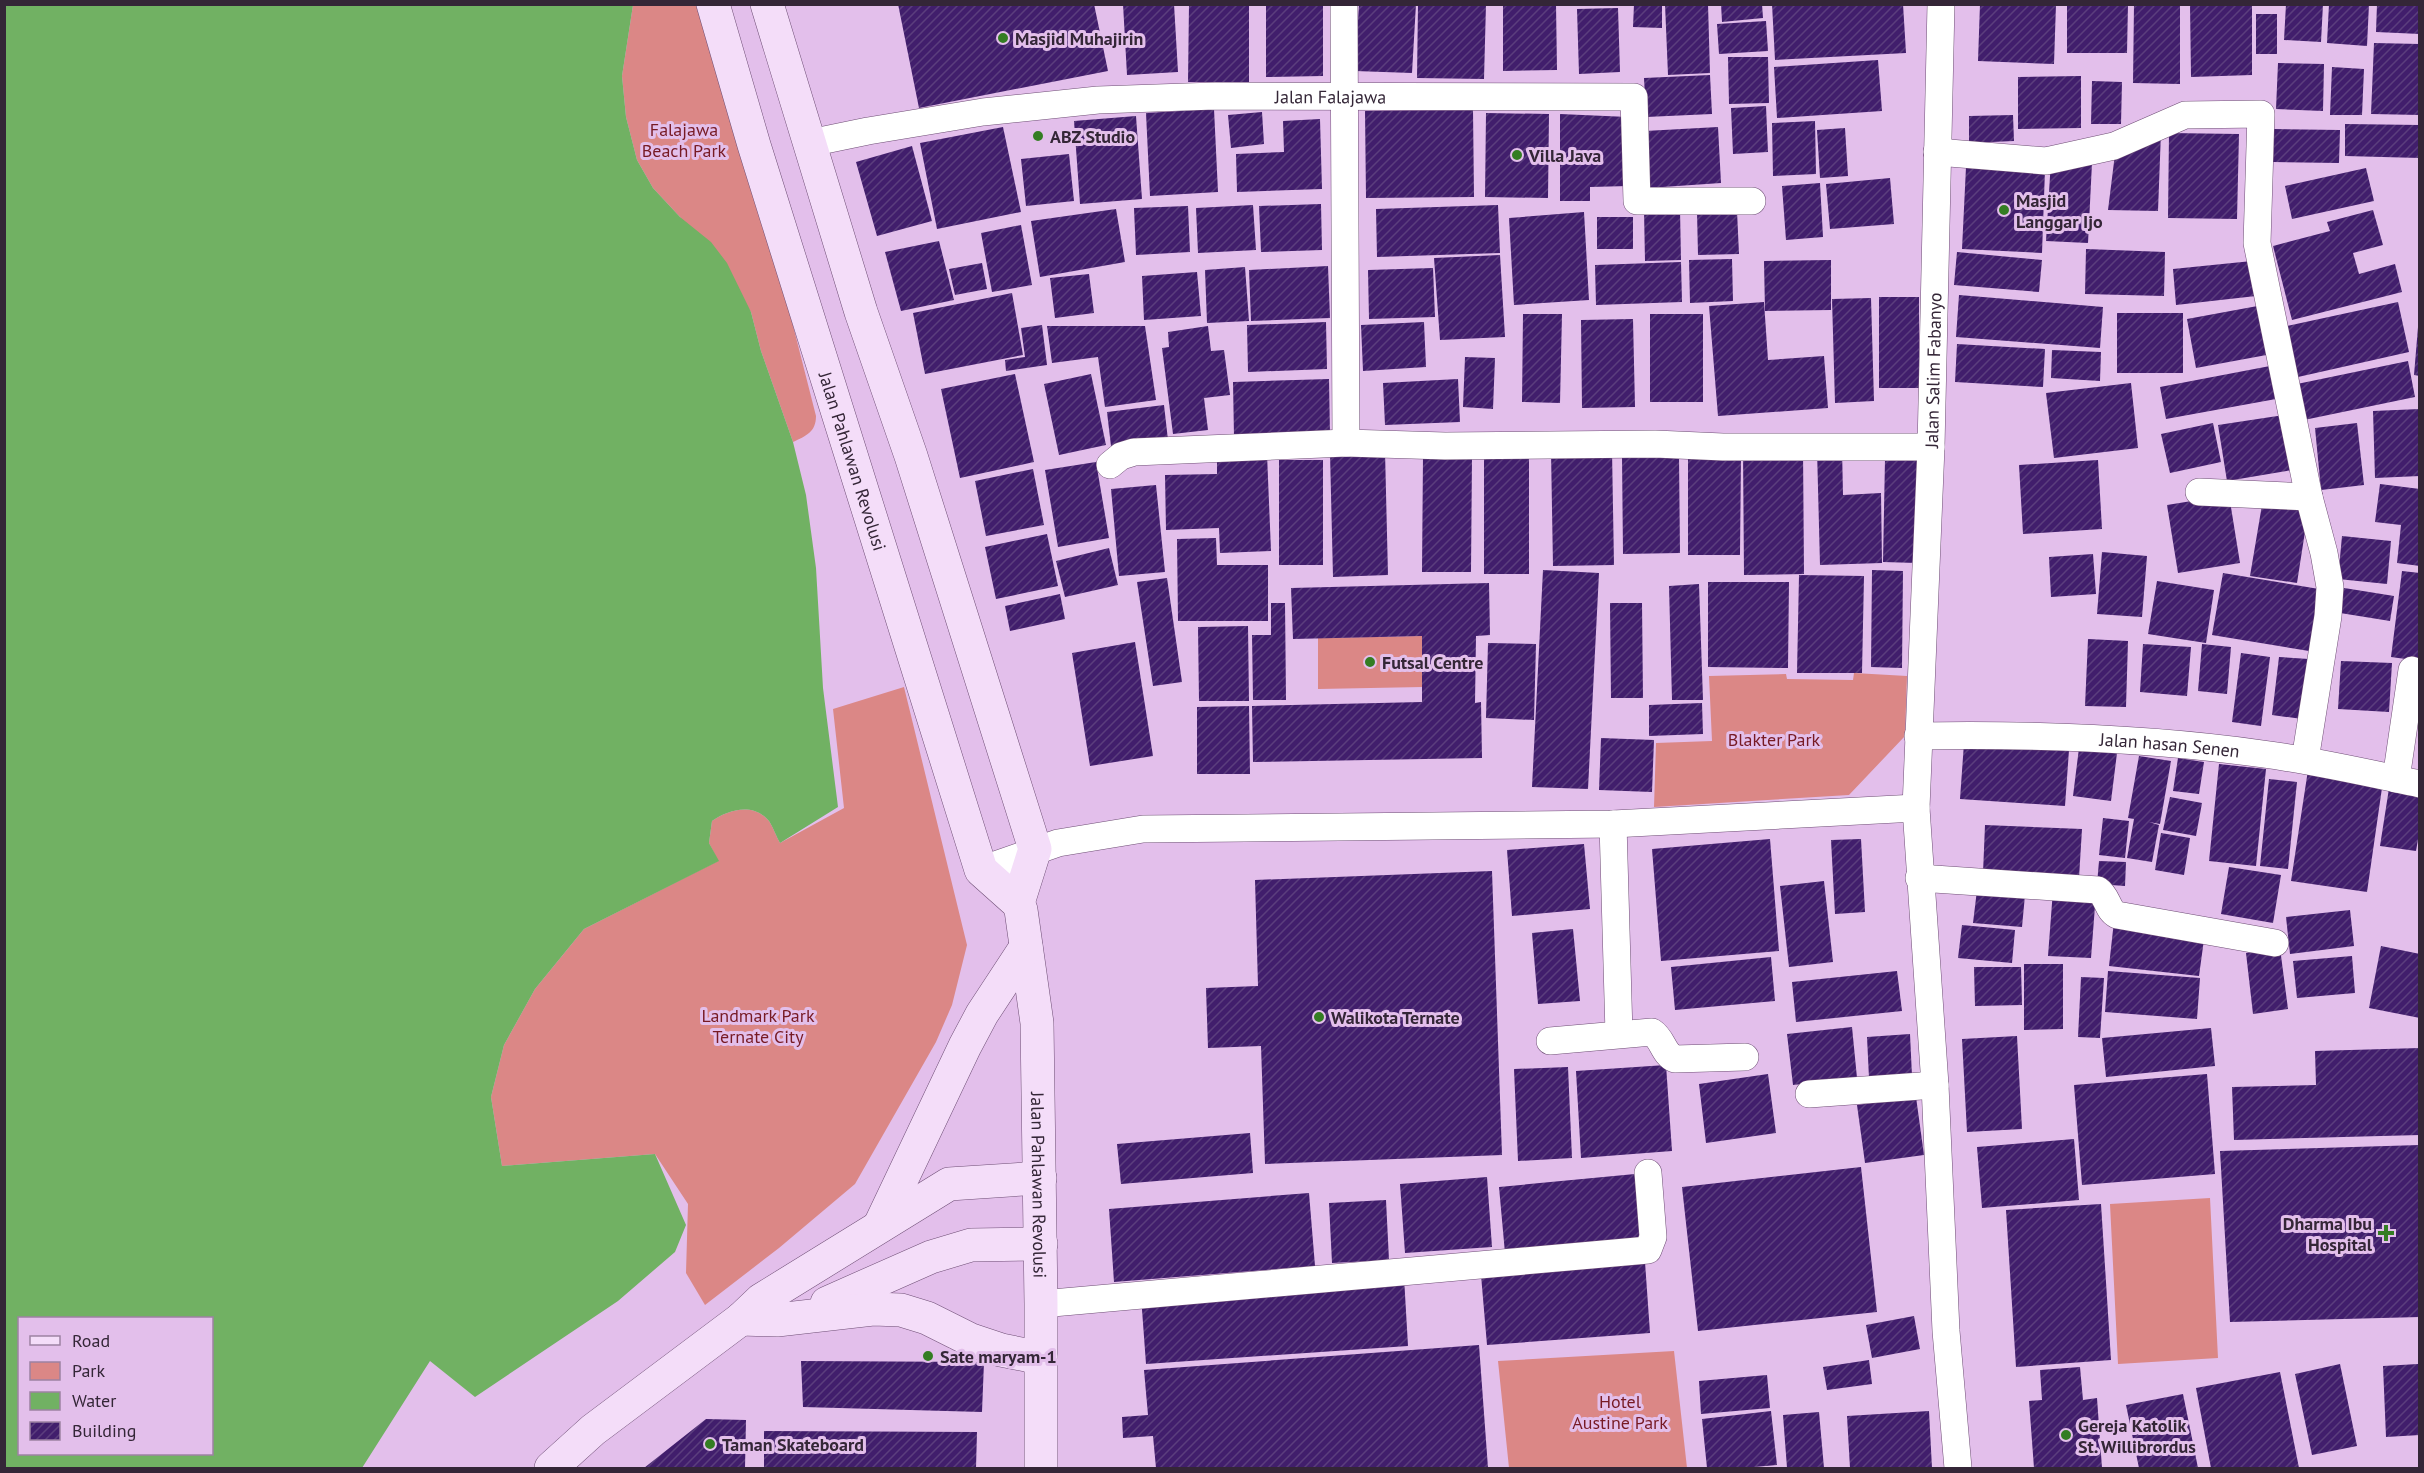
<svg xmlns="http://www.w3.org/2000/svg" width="2424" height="1473" font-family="'PT Sans',sans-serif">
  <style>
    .green { fill: #db8786 }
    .water { fill: #71b163; fill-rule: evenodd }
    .building { fill: url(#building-hatch) }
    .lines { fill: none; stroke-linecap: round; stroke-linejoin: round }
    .street-casing { stroke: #6e4e75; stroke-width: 28 }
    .secondary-casing { stroke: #6e4e75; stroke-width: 34 }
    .street { stroke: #fff; stroke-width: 27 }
    .secondary { stroke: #f4ddf9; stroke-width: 33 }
    .poi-dot { fill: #347d23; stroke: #e3bfeb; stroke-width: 2 }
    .labels { text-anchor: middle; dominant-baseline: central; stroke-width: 6; stroke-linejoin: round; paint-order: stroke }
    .poi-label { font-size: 18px; font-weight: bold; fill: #342637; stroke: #e3bfeb; text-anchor: start }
    .street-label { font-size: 18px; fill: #342637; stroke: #e3bfeb }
    .park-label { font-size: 18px; fill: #771a24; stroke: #e3bfeb }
  </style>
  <defs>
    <pattern id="building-hatch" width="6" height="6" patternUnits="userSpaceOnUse" patternTransform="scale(1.5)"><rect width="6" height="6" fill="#411e6c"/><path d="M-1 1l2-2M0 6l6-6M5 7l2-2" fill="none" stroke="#5b3e7d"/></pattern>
  </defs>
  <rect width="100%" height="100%" fill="#e3bfeb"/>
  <path class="green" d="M633,5H696L785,294L816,416C816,432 806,436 793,442L761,351L751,312L680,217L653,188L637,160L626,117L622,76Z
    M1422,636L1423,687L1318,689V638Z
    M1854,673L1907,676L1905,736L1849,795L1654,807L1656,743L1712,741L1709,676L1786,674L1787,679L1853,680Z
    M904,687L967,945L952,1005L936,1042L855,1184L779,1248L705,1305L686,1273L688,1204L655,1154L502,1166L491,1097L504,1045L535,989L584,929L718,861L709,843L712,821C728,810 753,802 769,821C773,827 776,836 780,843L844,808L833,709Z
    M2210,1198L2218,1358L2118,1364L2110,1204Z
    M1674,1351L1687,1468H1509L1498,1361Z"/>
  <path class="water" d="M5,4L633,5L622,76L626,117L637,160L653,188L680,217L711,242L727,263L751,312L761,351L793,442L806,495L816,568L823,688L838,807L780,843C776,836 773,827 769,821C753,802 728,810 712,821L709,843L719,861L584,929L535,989L504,1045L491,1097L502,1166L655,1154L686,1225L675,1252L618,1301L475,1397L430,1361L362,1468H5ZM20,1318H212V1454H20Z"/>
  <path class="building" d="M898,4H1094L1108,71L919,108Z
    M1123,4H1174L1178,72L1127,75Z
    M1189,4H1249V82H1188Z
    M1266,4H1323V76L1266,77Z
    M1359,4H1416L1412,73L1355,71Z
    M1418,4H1486L1484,79L1417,78Z
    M1503,4H1556L1557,70L1503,71Z
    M1634,4H1662V28L1633,27Z
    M1665,4H1708L1710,73L1668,75Z
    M1721,4H1762L1763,18L1722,22Z
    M1772,4H1903L1906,53L1775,60Z
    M1980,4H2056L2054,64L1978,61Z
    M2067,4H2128L2127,53H2067Z
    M2134,4H2180V84L2133,83Z
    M2190,4H2252V75L2191,77Z
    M2286,4H2323L2321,42L2284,40Z
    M2329,4H2369L2367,46L2327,43Z
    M2377,4H2420V34L2376,32Z
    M1618,8L1620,72L1579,74L1577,9Z
    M2256,14H2277V54H2256Z
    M1766,21L1768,51L1719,54L1717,24Z
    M2374,43L2420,44V115L2371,114Z
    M1728,57H1768L1769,103L1729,104Z
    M1878,60L1882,111L1777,118L1774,67Z
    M2278,63L2324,64L2323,111L2276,109Z
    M2332,67L2364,69L2362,115H2330Z
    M1710,75L1712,114L1646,117L1644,78Z
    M2081,76V128L2018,129V77Z
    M2092,81L2122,82L2121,124H2091Z
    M1766,106L1768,152L1733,154L1731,108Z
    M1214,109L1218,192L1150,196L1146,113Z
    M1473,110L1474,197L1366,198L1365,111Z
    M1262,112L1264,144L1231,148L1228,115Z
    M1486,113L1549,114L1548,198L1485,197Z
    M1560,114L1628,117L1629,186L1590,187V201H1560Z
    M2013,115L2014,141L1969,143V116Z
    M1136,116L1142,199L1080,204L1074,121Z
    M1320,119L1322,189L1237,192L1236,154L1284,152L1283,121Z
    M1815,121L1816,174L1773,176L1772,123Z
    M2345,124L2420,125V158L2345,156Z
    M1003,127L1021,212L937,229L920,143Z
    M1718,127L1721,183L1648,188L1645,131Z
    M1845,128L1848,176L1820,178L1817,130Z
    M2274,129L2340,130L2339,163L2273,162Z
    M2161,132L2158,211L2108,210L2116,146Z
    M2169,133L2239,134L2237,219L2168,218Z
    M912,146L932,221L877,236L856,162Z
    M1069,154L1074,201L1026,206L1021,159Z
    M2051,160L2092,163L2088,243L2046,241Z
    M1966,167L2045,170L2042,253L1962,249Z
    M2366,168L2374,201L2292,219L2285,186Z
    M1890,178L1894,224L1830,229L1826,184Z
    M1820,183L1823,237L1786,240L1782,186Z
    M1321,204L1322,250L1261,252L1259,206Z
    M1253,205L1256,250L1198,253L1196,208Z
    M1498,205L1500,253L1377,257L1376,209Z
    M1188,206L1190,252L1136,255L1134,208Z
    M1116,209L1125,262L1040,277L1031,221Z
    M1680,209L1681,260L1645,261L1644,210Z
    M2373,210L2383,245L2353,253L2359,274L2395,264L2402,292L2292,320L2273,246L2330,231L2327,222Z
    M1737,211L1739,254L1698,255L1697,212Z
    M1584,212L1589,300L1514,305L1509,218Z
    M1597,217H1633V249H1597Z
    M1021,225L1032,285L992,292L981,233Z
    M939,241L954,300L901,311L885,252Z
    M2086,249L2165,252L2164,296L2085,294Z
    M1957,252L2042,260L2039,292L1954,285Z
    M1500,255L1505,337L1440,340L1434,258Z
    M1732,259L1733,301L1690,303L1689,260Z
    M1831,260V310L1765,311L1764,261Z
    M2252,261L2256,296L2176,305L2173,269Z
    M1681,262L1682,302L1596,305L1595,265Z
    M982,263L987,289L955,295L949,269Z
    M1328,266L1330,318L1251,321L1249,270Z
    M1245,267L1249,321L1207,323L1205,270Z
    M1433,268L1435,317L1369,319L1368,270Z
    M1197,272L1201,316L1144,320L1142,276Z
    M1089,274L1094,313L1055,318L1050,278Z
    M1012,293L1023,355L925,374L913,313Z
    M1959,295L2103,307L2100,348L1956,337Z
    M1879,297H1919V388H1879Z
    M1871,298L1874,401L1835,403L1832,299Z
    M1764,302L1768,360L1824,356L1828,408L1718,416L1709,306Z
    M2398,302L2409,352L2298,377L2287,326Z
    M2263,305L2272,354L2196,368L2187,319Z
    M2117,313H2183V373H2117Z
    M1523,314H1562L1560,403L1522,402Z
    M1650,314H1703V402H1650Z
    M1633,319L1635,407L1582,408L1581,320Z
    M1326,322L1327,369L1248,372L1247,325Z
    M1424,322L1426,367L1363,371L1361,325Z
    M1042,325L1047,365L1006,371L1005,360L1025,357L1021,328Z
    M1047,326H1145L1156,400L1105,407L1098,357L1052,363Z
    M1208,326L1211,351L1224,350L1230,395L1204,398L1208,430L1173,434L1162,348L1169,347L1168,332Z
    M2418,327H2420V376L2414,375Z
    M1957,344L2045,349L2043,387L1955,382Z
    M2052,350L2101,352L2100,381L2051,378Z
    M1465,357L1495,358L1493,409L1463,407Z
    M2408,361L2415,397L2304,420L2297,384Z
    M2270,366L2276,399L2166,419L2160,387Z
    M1015,374L1034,462L960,478L941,389Z
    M1091,374L1106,445L1059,455L1044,384Z
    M1329,379L1330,435L1234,437L1233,382Z
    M1458,379L1460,422L1385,425L1383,383Z
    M2131,383L2138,448L2054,458L2046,393Z
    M1164,405L1168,440L1111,446L1107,412Z
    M2420,409V476L2375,478L2373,411Z
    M2284,415L2292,470L2227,481L2218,425Z
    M2213,423L2221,462L2170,473L2161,434Z
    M2357,423L2364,485L2321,490L2315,428Z
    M1842,448L1843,495L1881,493L1882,563L1820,565L1817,449Z
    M1743,449H1803L1804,574L1744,575Z
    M1612,450L1614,565L1553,566L1551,451Z
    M1385,451L1388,575L1333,577L1330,453Z
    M1484,453H1529V574H1484Z
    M1267,454L1271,551L1220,553L1219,528L1166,530L1165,475L1217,474V457Z
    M1423,456H1472L1471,572H1422Z
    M1622,456H1679L1680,553L1623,554Z
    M1688,456H1741L1740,555H1688Z
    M1885,459H1919L1917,563L1883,562Z
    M1279,460H1323V565H1279Z
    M2098,460L2102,529L2023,534L2019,465Z
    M1096,462L1109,538L1058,547L1045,470Z
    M1033,469L1044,525L986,536L975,481Z
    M2380,484L2420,489V566L2397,563L2401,525L2375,522Z
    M1156,485L1165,572L1119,576L1111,489Z
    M2229,495L2240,563L2178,573L2167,505Z
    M2263,499L2309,506L2297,583L2250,576Z
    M1047,534L1058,586L996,599L985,547Z
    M2342,536L2391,541L2387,584L2338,579Z
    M1216,538L1217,565H1268V621H1178L1177,539Z
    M1109,548L1118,585L1065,597L1056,561Z
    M2102,552L2147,556L2142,617L2097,614Z
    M2093,554L2096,594L2051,597L2049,557Z
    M1543,570L1599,573L1588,789L1532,787Z
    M1872,570L1903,571L1902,668L1871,667Z
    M2402,571L2420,573V661L2391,657Z
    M2223,573L2319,589L2309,651L2212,635Z
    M1799,575L1864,576L1862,673H1797Z
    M1167,578L1182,682L1153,686L1137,582Z
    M2157,581L2214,590L2206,643L2148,634Z
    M1708,582H1789L1788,668L1708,667Z
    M1489,583L1490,635L1476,636L1475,703L1481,702L1482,758L1253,762L1252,706L1422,702V636L1293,639L1291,588Z
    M1699,584L1703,700H1672L1669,586Z
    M2338,587L2394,596L2390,621L2334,612Z
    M1060,594L1065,619L1010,631L1005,606Z
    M1271,603H1285L1286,700H1253L1252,635H1271Z
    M1610,603H1642L1643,698H1611Z
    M1248,626L1249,701H1199L1198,627Z
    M2088,639L2128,641L2126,707L2085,706Z
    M1135,642L1153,756L1090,766L1072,653Z
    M1488,643L1536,644L1534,720L1486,718Z
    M2143,644L2191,647L2187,696L2140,692Z
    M2202,644L2231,647L2227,694L2198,691Z
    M2241,653L2270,657L2261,726L2232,722Z
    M2279,657L2309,659L2302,719L2272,715Z
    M2341,661L2392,663L2389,712L2338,709Z
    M1702,703L1703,734L1649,736V705Z
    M1249,706L1250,774H1197V707Z
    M1601,738L1654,740L1652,792L1599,790Z
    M1964,743L2069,750L2065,806L1960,799Z
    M2079,748L2117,753L2111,801L2073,796Z
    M2139,756L2171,761L2160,824L2149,822L2159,825L2152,862L2127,858L2134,819L2128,818Z
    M2178,758L2204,762L2199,794L2173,791Z
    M2219,764L2266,769L2256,866L2209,861Z
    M2308,770L2383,781L2367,892L2291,881Z
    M2269,779L2297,782L2288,869L2260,866Z
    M2390,782L2420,787V828L2416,851L2380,846Z
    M2170,797L2202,803L2196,836L2163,830Z
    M2103,818L2129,821L2125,858L2099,855Z
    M1985,825L2082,829L2079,878L1983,873Z
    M2161,833L2190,838L2184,875L2155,870Z
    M1770,839L1779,951L1661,961L1652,849Z
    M1861,839L1865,912L1835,914L1831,840Z
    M1584,844L1590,909L1512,916L1507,850Z
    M2099,861L2126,862L2125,886L2097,884Z
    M2229,867L2281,875L2273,923L2221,914Z
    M1492,871L1502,1155L1265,1164L1261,1046L1208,1048L1206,988L1258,986L1255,880Z
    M1824,881L1833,962L1789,967L1780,886Z
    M1977,890L2025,895L2022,927L1973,923Z
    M2053,890L2096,893L2091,958L2048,956Z
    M2350,910L2354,946L2290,954L2286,917Z
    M2114,921L2205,932L2199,976L2109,966Z
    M1962,925L2015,930L2012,963L1958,958Z
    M1573,929L1580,1001L1538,1004L1532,933Z
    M2381,946L2420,954V1018L2369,1008Z
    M2280,948L2288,1009L2253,1014L2246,953Z
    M2352,956L2355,993L2297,998L2293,961Z
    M1771,957L1775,1001L1675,1010L1671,967Z
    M2024,964H2063V1029L2024,1030Z
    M1974,967H2021L2022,1005L1975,1006Z
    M1897,971L1902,1011L1796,1022L1792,982Z
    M2108,971L2200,978L2197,1019L2105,1012Z
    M2081,977L2104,978L2100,1038L2078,1037Z
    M1852,1027L1857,1078L1793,1085L1787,1034Z
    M2211,1028L2215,1066L2106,1077L2102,1038Z
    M1910,1034L1912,1076L1869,1078L1867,1037Z
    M2017,1036L2022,1129L1967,1132L1962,1039Z
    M2420,1048V1135L2234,1140L2232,1087L2316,1085L2315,1051Z
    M1666,1065L1672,1151L1581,1158L1576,1071Z
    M1568,1067L1572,1158L1518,1161L1514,1069Z
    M1768,1074L1776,1133L1706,1143L1699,1084Z
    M2207,1074L2215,1174L2082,1185L2074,1085Z
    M1916,1097L1924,1155L1865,1163L1857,1105Z
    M1250,1133L1253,1173L1121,1184L1117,1144Z
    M2074,1139L2079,1200L1982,1208L1977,1147Z
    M2420,1145V1317L2230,1322L2220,1151Z
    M1861,1167L1877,1312L1698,1331L1682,1187Z
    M1635,1174L1640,1240L1505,1253L1499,1187Z
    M1487,1177L1492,1247L1405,1253L1400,1184Z
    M1309,1193L1315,1266L1114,1282L1109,1209Z
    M1386,1200L1389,1260L1332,1263L1329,1203Z
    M2101,1204L2111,1360L2016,1367L2006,1210Z
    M1645,1262L1650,1333L1487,1345L1481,1275Z
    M1404,1277L1408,1346L1146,1364L1141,1296Z
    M1914,1316L1920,1349L1872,1358L1866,1325Z
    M1479,1345L1488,1468H1156L1153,1436L1123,1438L1122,1417L1148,1415L1144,1370Z
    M1869,1360L1872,1384L1827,1390L1823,1367Z
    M801,1361L984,1362L982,1412L803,1407Z
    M2340,1364L2357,1446L2312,1455L2295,1374Z
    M2418,1364L2420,1435L2386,1437L2383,1366Z
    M2080,1367L2083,1400L2097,1398L2102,1468H2034L2029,1401L2042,1400L2040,1370Z
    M2280,1372L2299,1468H2211L2196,1388Z
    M1767,1375L1770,1408L1701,1414L1699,1381Z
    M2183,1394L2198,1468H2139L2126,1405Z
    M1771,1411L1777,1465L1743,1468H1707L1702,1419Z
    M1929,1411L1932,1468H1850L1847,1416Z
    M1819,1412L1824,1468H1787L1783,1415Z
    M706,1419L746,1420L745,1468H644Z
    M764,1431L977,1432L976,1468H764Z"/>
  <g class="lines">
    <g class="street-casing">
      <g id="street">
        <path d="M1344,4L1346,443L1445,446L1655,444L1723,447H1931"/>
        <path id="s1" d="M810,143L868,131L983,112L1098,100L1215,96L1634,97L1637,201H1752"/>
        <path d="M1937,152L2046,161L2114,146L2185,115L2261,114L2257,243L2309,497L2324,553L2330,587L2328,616L2305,760"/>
        <path d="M1110,465L1121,456L1134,452L1346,443"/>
        <path d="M2199,492L2309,497"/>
        <path id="s2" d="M1918,736C2034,734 2149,738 2263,754C2316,761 2368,773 2420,784"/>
        <path d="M2396,779L2412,670"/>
        <path id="s3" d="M1916,808L1931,447L1941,4"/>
        <path d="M1613,824L1619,1034"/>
        <path d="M981,870L1058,843L1143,829L1613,824L1916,808L1935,1085L1946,1331L1958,1468"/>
        <path d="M1919,878L2098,890C2108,897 2107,910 2117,915L2275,943"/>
        <path d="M1550,1041L1652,1032C1663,1039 1663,1054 1675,1059L1745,1057"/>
        <path d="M1809,1094L1935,1085"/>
        <path d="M1041,1304L1648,1250L1653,1237L1648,1173"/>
      </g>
    </g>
    <g class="secondary-casing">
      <g id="secondary">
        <path id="s4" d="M713,4L754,145L981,870L1018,903L1021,910L1037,1023L1041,1304V1468"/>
        <path d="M767,4L861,312L911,456L1035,849L1018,903"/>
        <path d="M880,1225L965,1046L982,1014L1026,947"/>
        <path d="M827,1303L931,1257L971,1245L1041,1244"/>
        <path d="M741,1319L777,1320L873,1309L901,1310L927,1318L971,1340L1001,1350L1041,1358"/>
        <path d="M551,1468L593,1430L741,1319L761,1300L949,1184L1040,1178"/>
      </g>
    </g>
    <use href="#street" class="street"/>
    <use href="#secondary" class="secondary"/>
  </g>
  <g class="poi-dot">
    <circle cx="1003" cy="38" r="6"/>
    <circle cx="1038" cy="136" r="6"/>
    <circle cx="1517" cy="155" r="6"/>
    <circle cx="2004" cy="210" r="6"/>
    <circle cx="1370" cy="662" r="6"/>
    <circle cx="1319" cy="1017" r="6"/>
    <path d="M2383 1224h6v6h6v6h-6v6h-6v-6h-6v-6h6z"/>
    <circle cx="928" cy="1356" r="6"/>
    <circle cx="2066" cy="1435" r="6"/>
    <circle cx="710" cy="1444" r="6"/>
  </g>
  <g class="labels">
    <g class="poi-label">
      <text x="1015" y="38">Masjid Muhajirin</text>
      <text x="1050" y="136">ABZ Studio</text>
      <text x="1529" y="155">Villa Java</text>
      <text x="2016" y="200">Masjid<tspan x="2016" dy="21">Langgar Ijo</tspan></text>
      <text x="1382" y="662">Futsal Centre</text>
      <text x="1331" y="1017">Walikota Ternate</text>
      <text x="2372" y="1223" text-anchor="end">Dharma Ibu<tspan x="2372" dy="21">Hospital</tspan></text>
      <text x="940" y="1356">Sate maryam-1</text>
      <text x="2078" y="1425">Gereja Katolik<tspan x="2078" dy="21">St. Willibrordus</tspan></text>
      <text x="722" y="1444">Taman Skateboard</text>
    </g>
    <g class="street-label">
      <text stroke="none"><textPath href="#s1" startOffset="524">Jalan Falajawa</textPath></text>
      <text stroke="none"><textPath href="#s3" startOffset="438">Jalan Salim Fabanyo</textPath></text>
      <text stroke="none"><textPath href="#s4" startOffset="478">Jalan Pahlawan Revolusi</textPath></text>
      <text stroke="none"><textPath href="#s2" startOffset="252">Jalan hasan Senen</textPath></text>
      <text stroke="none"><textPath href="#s4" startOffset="1240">Jalan Pahlawan Revolusi</textPath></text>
    </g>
    <g class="park-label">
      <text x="684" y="129">Falajawa<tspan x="684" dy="21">Beach Park</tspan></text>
      <text x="1774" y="739">Blakter Park</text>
      <text x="758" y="1015">Landmark Park<tspan x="758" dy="21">Ternate City</tspan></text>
      <text x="1620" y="1401">Hotel<tspan x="1620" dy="21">Austine Park</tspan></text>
    </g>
  </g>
  <rect width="2424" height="1473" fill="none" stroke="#342637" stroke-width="12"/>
  <rect x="18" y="1317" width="195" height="138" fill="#e3bfeb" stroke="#9d82a3" stroke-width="1.5"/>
  <rect x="30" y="1336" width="30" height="9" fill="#f4ddf9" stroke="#9d82a3" stroke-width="1.5"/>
  <text x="72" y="1347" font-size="18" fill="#342637">Road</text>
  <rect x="30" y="1362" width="30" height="18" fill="#db8786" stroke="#9d82a3" stroke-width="1.5"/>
  <text x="72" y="1377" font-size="18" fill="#342637">Park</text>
  <rect x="30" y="1392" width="30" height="18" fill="#71b163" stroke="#9d82a3" stroke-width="1.5"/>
  <text x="72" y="1407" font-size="18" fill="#342637">Water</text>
  <rect x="30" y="1422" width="30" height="18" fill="url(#building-hatch)" stroke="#9d82a3" stroke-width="1.5"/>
  <text x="72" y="1437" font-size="18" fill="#342637">Building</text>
</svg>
